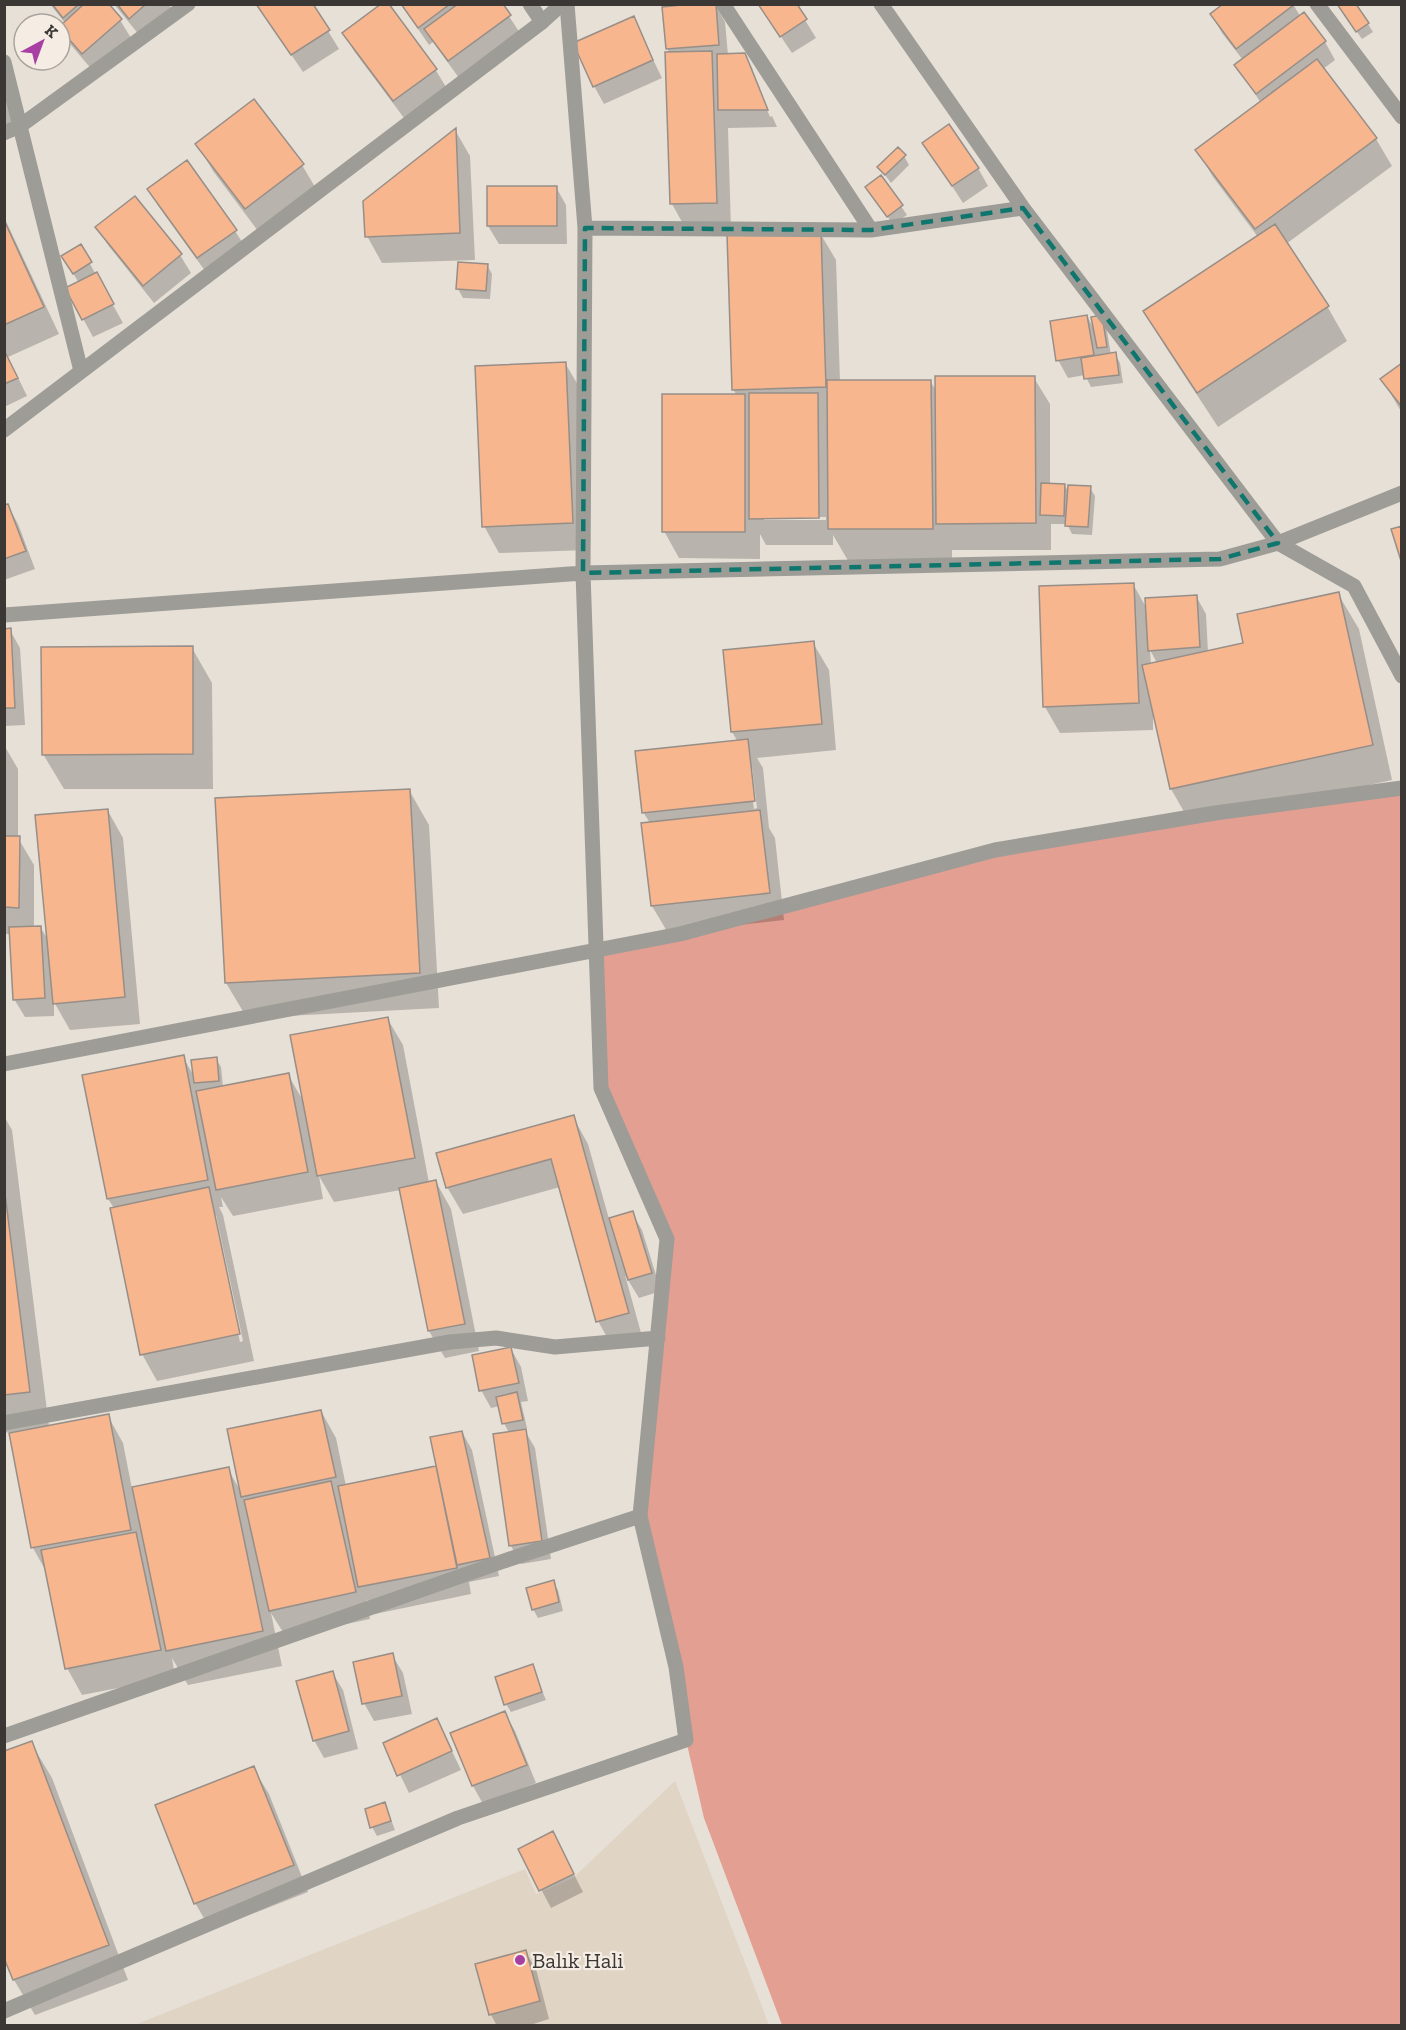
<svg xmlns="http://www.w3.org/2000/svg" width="1406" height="2030" font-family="'Zilla Slab',serif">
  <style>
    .built { fill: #e0d4c5 }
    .green { fill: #e29f92 }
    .shadow { fill: #0003; fill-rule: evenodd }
    .building { fill: #f7b68e; stroke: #978e88; stroke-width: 1.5 }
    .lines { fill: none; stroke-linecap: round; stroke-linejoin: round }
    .minor { stroke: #9d9c97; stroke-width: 15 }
    .tertiary { stroke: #9d9c97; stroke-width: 15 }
    .marked { fill: none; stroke: #0f766e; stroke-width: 4.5; stroke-dasharray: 12 8; stroke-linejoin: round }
    .poi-dot { fill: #a840a3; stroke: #f5ede4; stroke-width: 2 }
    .labels { text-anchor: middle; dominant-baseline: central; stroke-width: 4.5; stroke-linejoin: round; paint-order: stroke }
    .poi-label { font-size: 22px; fill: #3a3734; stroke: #f5ede4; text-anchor: start }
  </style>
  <rect width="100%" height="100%" fill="#e7e0d7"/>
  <path class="built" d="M675,1781L769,2025L132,2026L525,1869L536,1894L573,1878Z"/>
  <path class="green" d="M1401,788V2025H782L704,1818L686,1740L640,1516L667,1239L601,1088L596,951L995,850Z"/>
  <path class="shadow" d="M50,4H107L120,20L131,38L93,71L71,45L60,27L65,23Z
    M114,4H169L172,10L140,36Z
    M257,4L328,31L339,49L303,72Z
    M401,4H501L520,33L459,78L433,42L429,45Z
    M715,4L725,22L728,55L744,54L753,70H751L770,117L772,116L777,127L728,128L731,229L687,231L672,204L670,54L667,48Z
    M759,4L805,20L816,38L792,53Z
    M1293,4L1300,16L1304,14L1325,42L1335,60L1323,69L1376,139L1392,166L1286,244L1327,306L1347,341L1218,427L1165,346L1145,311L1258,237L1213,177L1197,150L1261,103L1236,65L1243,60L1222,33L1212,15Z
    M1341,9L1368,24L1373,32L1362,39Z
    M633,18L662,78L604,104L594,86Z
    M344,33L435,69L446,87L404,118L354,51Z
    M4,85L24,125L4,134Z
    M455,130L470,156L475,260L382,263L367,236Z
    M924,143L978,168L988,186L963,203Z
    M197,144L302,165L318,192L261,235L213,171Z
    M904,156L909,165L891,183L879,167Z
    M881,177L907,215L893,224L872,196Z
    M488,187H556L566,205L567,244H499L488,226Z
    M149,189L235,231L246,248L208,275L159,207Z
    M134,198L180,255L191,273L154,303L108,245L97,228Z
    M4,217L59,334L8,357L27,396L4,407Z
    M820,233L836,260L840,381H930L937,392L1034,378L1050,404V485H1064L1069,492L1090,488L1095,496L1092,535L1072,534L1067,524H1051V550H952V563L850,564L833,535V545H766L760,534V559L679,558L664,531L737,396L733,389ZM764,517H826V520H764Z
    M80,246L123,323L93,337L67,289L79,283L63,257Z
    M487,265L492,274L490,299L463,298L458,289Z
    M1087,316L1095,331L1093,318L1106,325L1111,355L1115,354L1120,363L1123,383L1091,387L1085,375L1068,378L1058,360Z
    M565,363L581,390L588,550L499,553L484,526Z
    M1402,365V413L1382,379Z
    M8,506L18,524L35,569L4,580V507Z
    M1133,584L1147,609L1196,596L1206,614L1208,652L1245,644L1338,594L1359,629L1392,780L1191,824L1171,789L1154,713H1153V730L1060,733L1045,707ZM1150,650L1157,663L1151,665Z
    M4,630H10L20,648L25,725L4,726Z
    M813,643L829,670L836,750L757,758L763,768L769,828L775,838L784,920L668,933L652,906L650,823L643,812L738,742L732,732L724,651ZM749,767H752L757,808L754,809Z
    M192,648L212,683L213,789H64L43,754Z
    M4,745L18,769V838L34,865V928L40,927L49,941L108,811L123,838L140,1024L70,1030L54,1002V1016L25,1017L14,999L11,934H4Z
    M409,790L429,825L439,1008L247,1018L226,983Z
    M387,1018L403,1045L429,1183L436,1182L451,1209L479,1351L445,1358L429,1331L401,1190L334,1202L319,1176L323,1199L233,1216L221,1197L223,1207H219L223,1215L254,1361L157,1381L142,1354L114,1208L108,1199L183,1057L195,1078L216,1059L221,1067L223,1087L288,1075L304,1102ZM213,1215H216L243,1341L240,1342Z
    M4,1116L12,1130L49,1427L108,1416L123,1443L132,1489L228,1469L241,1492L321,1411L336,1438L346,1486L435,1468L439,1474L462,1432L472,1450L499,1576L469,1582L471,1594L375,1614L367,1599L370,1619L286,1637L271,1613L282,1666L188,1685L172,1658L175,1677L82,1695L67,1668L47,1573L33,1548L10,1432L4,1433Z
    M573,1117L588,1144L609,1219L632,1213L642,1230L661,1291L639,1298L625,1275L643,1340L613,1348L598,1321L560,1187L463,1214L447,1187Z
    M511,1349L521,1367L528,1401L521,1402L527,1428L524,1429L535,1448L551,1559L521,1564L511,1546L509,1433L504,1423L500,1406L491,1408L481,1390Z
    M553,1582L558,1590L563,1611L538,1618L533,1609Z
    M392,1655L403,1673L412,1714L374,1721L364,1703Z
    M532,1666L546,1700L511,1712L506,1704Z
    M332,1672L343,1690L358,1749L324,1758L314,1740Z
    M505,1713L515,1731L536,1783L483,1804L473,1786L452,1734Z
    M437,1720L461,1770L409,1793L385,1744Z
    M31,1743L52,1778L128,1980L35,2015L14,1980L4,1953Z
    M253,1768L269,1794L308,1892L211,1930L195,1903Z
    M385,1804L395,1830L377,1836L372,1827Z
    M553,1833L583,1892L551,1908L520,1849Z
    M525,1951L536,1969L549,2019L527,2026H497L491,2015L477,1965Z"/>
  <path class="building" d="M52,4H79L63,18Z
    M84,4H109L122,19L82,54L60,29V26Z
    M117,4H146L129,19Z
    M256,4H313L330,30L291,55Z
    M381,4H389L437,69L393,101L342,33Z
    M401,4H450L418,28Z
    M458,4H503L511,15L448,61L424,29Z
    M690,4H716L719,45L666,49L662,7Z
    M758,4H797L807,19L780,37Z
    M1223,4H1295L1236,49L1210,14Z
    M1337,4H1356L1369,23L1356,32Z
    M1304,12L1326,41L1256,94L1234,65Z
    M634,16L653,60L593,87L573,43Z
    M712,51L717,203L670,204L665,52Z
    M745,53L768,110H718L717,54Z
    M1317,59L1377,138L1255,229L1195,150Z
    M254,99L304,164L245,209L195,144Z
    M949,124L979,168L952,186L922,143Z
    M456,128L460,233L365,237L363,201Z
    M898,147L906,155L885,175L877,167Z
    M187,160L237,230L197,258L147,189Z
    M881,175L903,205L887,217L865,187Z
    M487,186H557V226H487Z
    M135,196L182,254L143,286L95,227Z
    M4,220L44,307L4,325Z
    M1275,224L1329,306L1197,393L1143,311Z
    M821,231L826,387L732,390L727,234Z
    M81,244L92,262L73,274L61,256Z
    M458,262L488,264L486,291L456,289Z
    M97,272L114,304L82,320L65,288Z
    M1087,315L1094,355L1056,361L1050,321Z
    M1102,315L1107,347L1097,348L1091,317Z
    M4,350L18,378L4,384Z
    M1116,352L1119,375L1084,379L1081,358Z
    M566,362L573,523L482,527L475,366Z
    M1402,363V407L1380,379Z
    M935,376H1035L1036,523L936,524Z
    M827,380H931L933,529H828Z
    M749,393H818L819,518L749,519Z
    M662,394H745V532H662Z
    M1041,483L1065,484L1064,516L1040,515Z
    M1068,485L1091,486L1088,527L1065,526Z
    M8,504L26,551L4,559V505Z
    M1402,526V564L1391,529Z
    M1134,583L1139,703L1043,707L1039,586Z
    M1339,592L1373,745L1170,789L1142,665L1243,643L1237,614Z
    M1197,595L1200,647L1148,651L1145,598Z
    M11,628L15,708H4V629Z
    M814,641L822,724L731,732L723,650Z
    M193,646V754L42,755L41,647Z
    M748,739L755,801L642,813L635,751Z
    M410,789L420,973L225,983L215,798Z
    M108,809L125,997L53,1004L35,815Z
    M760,810L770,893L651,906L641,823Z
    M4,836H20L19,908L4,907Z
    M41,926L45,998L13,1000L9,927Z
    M388,1017L415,1158L317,1176L290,1035Z
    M184,1055L208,1180L107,1199L82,1075Z
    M217,1057L219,1081L194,1083L191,1060Z
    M289,1073L308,1172L216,1190L196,1091Z
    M574,1115L629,1313L596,1322L551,1159L446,1188L436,1153Z
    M436,1180L465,1324L428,1331L399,1188Z
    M4,1186L30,1392L4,1395Z
    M209,1187L240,1334L140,1355L110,1208Z
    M633,1211L652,1273L628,1280L609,1218Z
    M511,1347L519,1383L479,1391L472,1355Z
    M517,1392L523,1420L502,1424L496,1397Z
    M321,1410L336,1477L241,1497L227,1429Z
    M109,1414L131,1530L31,1548L9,1433Z
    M526,1429L542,1541L509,1546L493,1434Z
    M462,1431L490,1558L457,1565L430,1437Z
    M436,1466L457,1568L358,1587L338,1486Z
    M229,1467L263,1631L166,1651L132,1487Z
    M331,1481L356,1592L269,1611L244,1500Z
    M136,1532L161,1650L65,1669L41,1550Z
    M554,1580L559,1602L532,1610L526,1588Z
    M393,1653L402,1696L362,1704L353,1662Z
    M533,1664L542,1692L504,1705L495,1677Z
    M333,1671L349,1731L313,1741L296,1681Z
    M505,1711L527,1765L472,1786L450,1733Z
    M437,1718L452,1751L397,1776L383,1743Z
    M32,1741L109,1945L13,1980L4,1958V1751Z
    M254,1766L294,1865L194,1904L155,1805Z
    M385,1802L391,1821L370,1828L365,1809Z
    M553,1831L574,1874L539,1891L518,1849Z
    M526,1950L540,2001L489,2015L475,1964Z"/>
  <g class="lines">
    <path class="minor" d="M530,4L542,22
      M567,4L585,228L583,573L1220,559L1278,543L1402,493
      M723,4L871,230
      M881,4L1023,208L1278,543L1354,586L1402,676
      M1317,4L1402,117
      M4,62L81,371
      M4,133L20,126L188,4
      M585,228L871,230L1023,208
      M4,615L583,573L601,1088L667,1239L640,1516
      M4,1064L680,934L995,850L1215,813L1402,788
      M4,1423L450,1342L496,1338L555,1347L658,1338
      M4,1736L501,1562L640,1516L676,1667L686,1740L458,1818L4,2011"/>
    <path class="tertiary" d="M4,430L542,22L562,4"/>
  </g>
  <path class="marked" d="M1023,208L1278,543L1220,559L583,573L585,228L871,230Z"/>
  <circle class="poi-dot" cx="520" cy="1960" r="6"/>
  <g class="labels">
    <g class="poi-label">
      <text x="532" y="1960">Balık Hali</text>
    </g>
  </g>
  <rect width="1406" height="2030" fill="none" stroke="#3a3734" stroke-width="12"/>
  <g transform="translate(42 42) rotate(41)"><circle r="28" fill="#f5ede4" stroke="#aaa49e" stroke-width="1.5"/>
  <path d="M0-4.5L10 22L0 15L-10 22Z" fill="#a840a3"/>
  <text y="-9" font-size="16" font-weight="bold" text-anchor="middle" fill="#3a3734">K</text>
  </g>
</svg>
